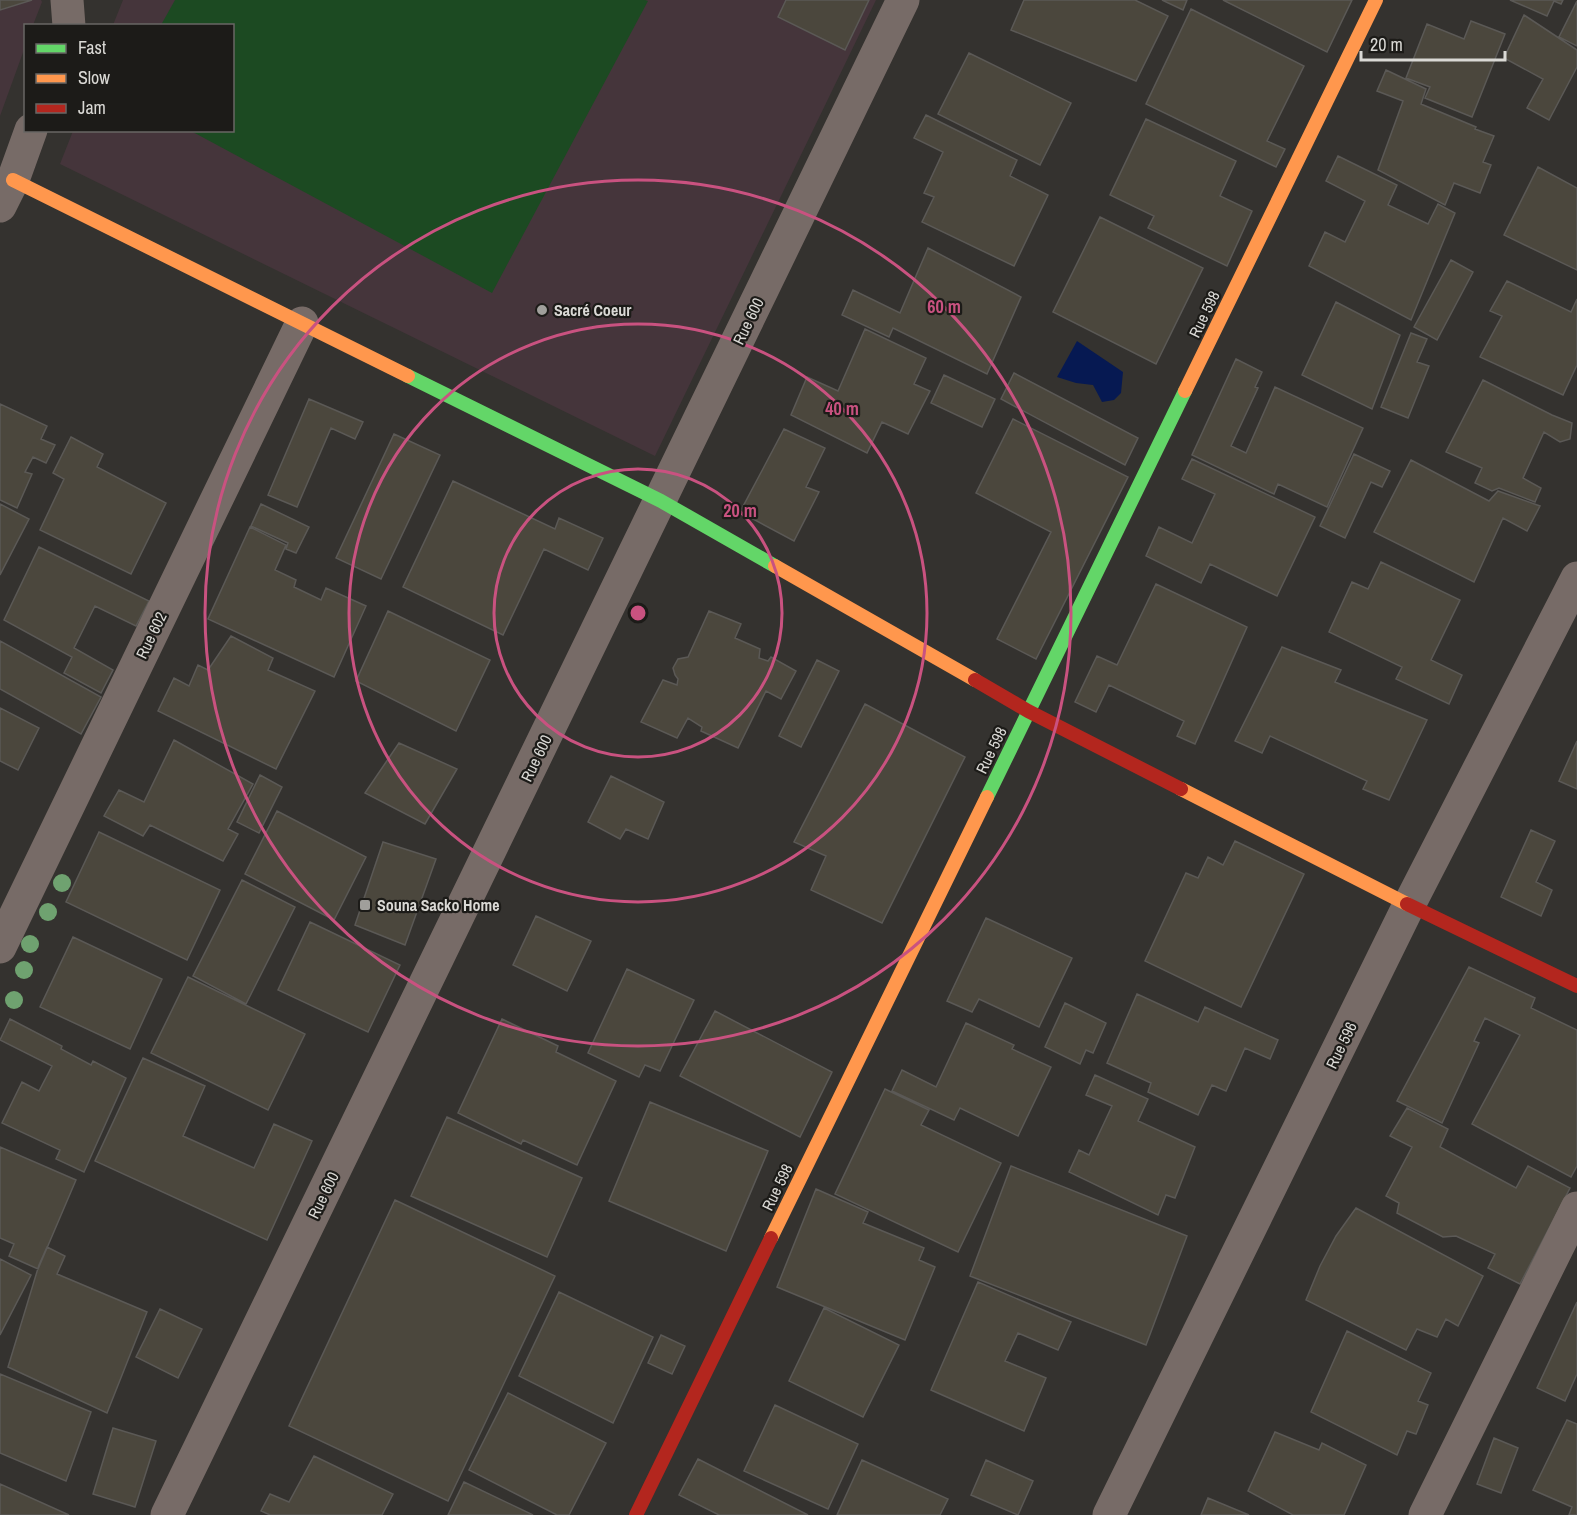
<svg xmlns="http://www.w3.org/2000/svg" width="1577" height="1515" font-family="'Archivo Narrow',sans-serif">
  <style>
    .education { fill: #45353b }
    .green { fill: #1c4a22 }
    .water { fill: #061952 }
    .building { fill: #4b473d; stroke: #5b5956; stroke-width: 1.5 }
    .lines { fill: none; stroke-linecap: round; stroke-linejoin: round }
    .street { stroke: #776b67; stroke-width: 33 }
    .fast { stroke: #63d668; stroke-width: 14 }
    .slow { stroke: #ff974d; stroke-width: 14 }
    .jam { stroke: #b3261e; stroke-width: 14 }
    .tree { fill: #6fa270 }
    .ring { fill: none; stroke: #c95280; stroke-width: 3 }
    .poi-dot { fill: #a09f9b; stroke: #1c1b18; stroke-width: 2 }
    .labels { text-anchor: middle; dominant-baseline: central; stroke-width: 4.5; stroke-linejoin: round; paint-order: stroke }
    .poi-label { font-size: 16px; font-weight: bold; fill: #dad9d5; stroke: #1c1b18; text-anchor: start }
    .street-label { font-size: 16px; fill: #dad9d5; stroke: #1c1b18 }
    .centre { fill: #c95280; stroke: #1c1b18; stroke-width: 3 }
    .ring-label { font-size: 18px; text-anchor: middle; font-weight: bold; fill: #c95280; stroke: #1c1b18; stroke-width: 4.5; stroke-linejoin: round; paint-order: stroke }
  </style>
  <rect width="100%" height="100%" fill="#34322f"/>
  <path class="education" d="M0,0H41L42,2L33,25L26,26L25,47L0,116Z
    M123,0H876L655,456L60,164L73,131L232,130V26L113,25Z"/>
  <path class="green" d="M175,0H645L648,1L492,293L191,131L232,130V26L161,25Z"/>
  <path class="water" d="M1077,341L1123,372L1121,393L1114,400L1102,402L1093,385L1076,383L1057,377Z"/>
  <path class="building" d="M0,0H32L0,10Z
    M786,0H869L845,50L778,17Z
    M1024,0H1135L1168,16L1136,81L1011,30Z
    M1162,0H1187L1183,10Z
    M1223,0H1352L1327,52Z
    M1510,0H1563L1561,4L1554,1L1547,16Z
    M1577,1V46L1559,37Z
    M1191,9L1304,66L1267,141L1285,149L1276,167L1146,104Z
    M1524,15L1577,50V67L1549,120L1527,108L1543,79L1504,58Z
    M1471,21L1505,34L1472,117L1425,98L1430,87L1406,78L1427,24L1464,39Z
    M969,53L1071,103L1040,165L938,114Z
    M1386,70L1426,89L1421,104L1476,127L1475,129L1494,136L1483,162L1491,165L1480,193L1454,183L1445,205L1378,170L1403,101L1377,91Z
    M926,115L1017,160L1010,176L1048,195L1014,266L922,222L934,197L924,193L943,152L914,138Z
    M1146,119L1236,161L1220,196L1252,211L1227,266L1148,228L1154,216L1110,195Z
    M1338,156L1397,185L1388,205L1428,224L1438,204L1455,213L1411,320L1309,266L1325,232L1345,242L1365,201L1326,181Z
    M1538,167L1577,188V270L1504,235Z
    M1100,217L1203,268L1156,364L1053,312Z
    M928,248L1021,297L987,374L893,328L889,337L842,315L853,290L900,313Z
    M1451,260L1473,272L1437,340L1414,327Z
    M1507,281L1571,312L1577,299V365L1563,395L1480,357L1502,316L1490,311Z
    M1336,302L1400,335L1372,409L1302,375Z
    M865,329L926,358L914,384L930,391L908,434L882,422L867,453L791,415L807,377L838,391Z
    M1411,333L1427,339L1417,362L1429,366L1408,418L1381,407Z
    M1236,359L1262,372L1255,387L1258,388L1231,446L1246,453L1275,387L1363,428L1327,507L1278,484L1274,494L1192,455Z
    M1014,373L1138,438L1125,465L1001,399Z
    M944,375L995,399L982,427L931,403Z
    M1483,380L1552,415L1572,423L1570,439L1560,442L1544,432L1523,478L1541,488L1535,502L1499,488L1492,491L1475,483L1482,468L1446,452Z
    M309,399L363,422L355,439L331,428L297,507L268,495Z
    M0,404L47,426L41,439L55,445L46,463L33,457L25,472L32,474L17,508L0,500Z
    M1013,419L1128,477L1036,659L997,639L1051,532L976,493Z
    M784,429L825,448L806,487L819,492L794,541L740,512Z
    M394,434L440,455L381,579L336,558Z
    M71,437L103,454L97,467L166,503L131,574L40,530L64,479L53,473Z
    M1354,454L1390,471L1382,487L1371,482L1345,538L1320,526Z
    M1192,459L1315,517L1277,596L1210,564L1201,583L1146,556L1159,527L1192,543L1215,494L1182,479Z
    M1411,460L1489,501L1498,491L1540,506L1527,531L1503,518L1474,582L1374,532Z
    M453,481L555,529L559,518L603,538L588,570L544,549L503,635L403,587Z
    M0,504L29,519L0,575Z
    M261,504L309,527L296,553L286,549L288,543L251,526Z
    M250,527L286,545L275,570L296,580L294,587L321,600L326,588L366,606L334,677L208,619Z
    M39,547L149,601L136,626L95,606L74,648L113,670L101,693L64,673L72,657L4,620Z
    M1381,562L1460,600L1431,660L1462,675L1449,704L1396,679L1402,667L1329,632L1352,582L1368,589Z
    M1156,584L1247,627L1195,744L1177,736L1184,721L1109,685L1096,712L1075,702L1097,656L1117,665Z
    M388,611L490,660L456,731L356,681Z
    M709,611L741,624L735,638L760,649L759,658L768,661L771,657L796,671L781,699L766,691L738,748L701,731L702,727L688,718L677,738L641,722L663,680L677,685L678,679L675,675L673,668L678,659L688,657Z
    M231,636L273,658L268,670L315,691L276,769L158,711L174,678L189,686L198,665L208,670Z
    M0,641L101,697L81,734L0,689Z
    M1282,647L1341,670L1335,682L1427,720L1389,800L1363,789L1367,781L1270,736L1262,753L1235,741Z
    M817,660L839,671L801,747L779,736Z
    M865,704L965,757L882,923L811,890L826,856L794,842Z
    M0,708L39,728L18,770L0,761Z
    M174,740L253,784L228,829L238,834L223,861L150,825L143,836L104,816L119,790L144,802Z
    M1577,741V789L1559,781Z
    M399,743L457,769L425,824L365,793Z
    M260,775L282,787L259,833L237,822Z
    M611,776L664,802L648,839L626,829L620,839L588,822Z
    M277,811L366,857L334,920L245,874Z
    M1531,830L1555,841L1536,882L1552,890L1541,916L1501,897Z
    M99,832L220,890L187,960L66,902Z
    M1235,841L1304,874L1241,1007L1145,961L1186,873L1198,878L1208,857L1223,865Z
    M383,842L436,859L405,945L355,925Z
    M242,880L295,907L246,1004L193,976Z
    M536,916L591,941L567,991L513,965Z
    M986,918L1072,958L1039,1027L979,999L972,1012L947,1001Z
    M310,922L400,965L368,1032L278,990Z
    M73,937L162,979L130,1049L40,1007Z
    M1469,967L1535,998L1531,1008L1577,1030V1166L1571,1177L1472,1124L1520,1035L1485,1018L1474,1041L1479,1043L1442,1123L1397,1101Z
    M627,969L694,1000L660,1071L645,1065L639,1077L588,1053Z
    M188,977L305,1034L268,1110L151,1053Z
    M1137,994L1198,1022L1205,1007L1278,1040L1270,1059L1245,1048L1226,1091L1212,1085L1198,1115L1148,1092L1151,1083L1107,1063Z
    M1065,1003L1106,1023L1093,1053L1086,1050L1080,1064L1045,1047Z
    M715,1011L832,1072L800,1137L680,1076Z
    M10,1019L62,1046L61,1049L91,1065L93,1061L126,1078L84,1172L56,1159L60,1150L2,1123L22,1082L39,1091L52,1066L0,1040Z
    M502,1019L558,1046L556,1052L616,1081L577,1165L523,1140L521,1144L458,1113Z
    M966,1023L1014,1045L1012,1049L1051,1067L1018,1136L960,1108L954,1120L892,1091L902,1070L936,1087Z
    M143,1058L205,1086L183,1136L254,1168L274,1124L312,1141L267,1240L95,1161Z
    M1095,1075L1148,1099L1138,1121L1195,1147L1175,1198L1166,1195L1158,1215L1069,1172L1079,1150L1089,1155L1112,1106L1086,1095Z
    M885,1089L929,1110L921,1125L1001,1163L958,1252L835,1194Z
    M650,1102L768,1151L726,1251L609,1201Z
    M1407,1108L1448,1129L1440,1147L1516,1188L1528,1166L1570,1188L1520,1284L1488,1268L1495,1254L1456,1236L1443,1237L1397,1213L1399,1203L1386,1196L1412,1147L1390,1136Z
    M447,1117L582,1178L547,1257L411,1196Z
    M0,1147L76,1180L38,1269L9,1256L14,1244L0,1238Z
    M1011,1166L1187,1236L1146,1345L970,1276Z
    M816,1189L868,1212L863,1223L924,1248L919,1260L935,1267L905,1340L777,1287Z
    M395,1200L555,1276L448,1501L289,1426Z
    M1356,1208L1483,1276L1458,1326L1446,1319L1437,1337L1417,1329L1406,1350L1306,1300L1320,1266L1336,1236Z
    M47,1247L65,1256L57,1274L147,1312L107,1413L8,1367L39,1265Z
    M0,1259L31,1275L0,1335Z
    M978,1282L1071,1322L1058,1350L1018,1333L1005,1361L1046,1378L1024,1431L931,1390Z
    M559,1292L653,1337L613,1423L519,1376Z
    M1577,1302V1374L1565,1401L1537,1388Z
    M824,1308L899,1345L863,1417L789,1381Z
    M160,1309L202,1329L178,1378L136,1357Z
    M1347,1331L1431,1373L1418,1401L1428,1405L1416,1434L1407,1431L1397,1455L1311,1412Z
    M661,1335L685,1346L672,1374L648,1363Z
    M0,1374L91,1412L66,1481L0,1453Z
    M508,1393L606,1443L569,1515H557L469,1470Z
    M775,1405L858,1444L828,1509L744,1471Z
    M1567,1420L1577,1424V1515H1569L1572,1507L1533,1490Z
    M113,1428L156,1441L135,1507L93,1494Z
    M1275,1432L1319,1450L1322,1443L1366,1465L1344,1515H1293L1248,1491Z
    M1494,1438L1518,1448L1501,1493L1477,1484Z
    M314,1456L393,1494L382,1515H270L261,1511L270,1494L289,1502Z
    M698,1459L808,1515H719L679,1495Z
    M862,1460L948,1499L940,1515H837Z
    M986,1460L1033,1481L1018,1515L971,1495Z
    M464,1482L533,1515H448Z
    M0,1484L69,1515H0Z
    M1208,1498L1249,1515H1201Z"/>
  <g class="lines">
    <path class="street" d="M67,0L69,26
      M0,206L13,180L31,130
      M0,947L302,323
      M167,1515L903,0
      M1109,1515L1409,905L1577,578
      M1425,1515L1577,1208"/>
    <path class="fast" d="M408,376L661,501L775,566
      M987,797L1185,391"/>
    <path class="slow" d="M13,180L408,376
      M1185,391L1376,0
      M775,566L975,680
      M1181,789L1407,904
      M771,1238L987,797"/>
    <path class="jam" d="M975,680L1028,711L1181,789
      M1407,904L1577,986
      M636,1515L771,1238"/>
  </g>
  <g class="tree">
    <circle cx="62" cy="883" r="9"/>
    <circle cx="48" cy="912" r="9"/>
    <circle cx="30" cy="944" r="9"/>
    <circle cx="24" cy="970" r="9"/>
    <circle cx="14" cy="1000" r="9"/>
  </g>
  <g class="ring">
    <circle cx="638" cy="613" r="144"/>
    <circle cx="638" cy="613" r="289"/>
    <circle cx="638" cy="613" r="433"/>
  </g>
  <g class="poi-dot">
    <circle cx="542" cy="310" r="6"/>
    <rect x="359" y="899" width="12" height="12" rx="3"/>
  </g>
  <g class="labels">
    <g class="poi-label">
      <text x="554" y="310">Sacré Coeur</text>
      <text x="377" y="905">Souna Sacko Home</text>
    </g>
    <g class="street-label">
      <text transform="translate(1204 314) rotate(-64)">Rue 598</text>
      <text transform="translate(748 321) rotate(-64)">Rue 600</text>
      <text transform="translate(151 635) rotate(-64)">Rue 602</text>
      <text transform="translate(991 750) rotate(-64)">Rue 598</text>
      <text transform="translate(536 758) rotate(-64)">Rue 600</text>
      <text transform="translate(1341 1045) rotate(-64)">Rue 596</text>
      <text transform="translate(777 1187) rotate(-64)">Rue 598</text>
      <text transform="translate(323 1195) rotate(-64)">Rue 600</text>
    </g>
  </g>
  <circle cx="638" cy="613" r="9" class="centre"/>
  <g class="ring-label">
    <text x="944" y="313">60 m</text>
    <text x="842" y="415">40 m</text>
    <text x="740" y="517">20 m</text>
  </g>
  <rect x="24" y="24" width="210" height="108" fill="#1c1b18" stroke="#686764" stroke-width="1.5"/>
  <rect x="36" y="44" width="30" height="9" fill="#63d668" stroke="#686764" stroke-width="1.5"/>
  <text x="78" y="54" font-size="18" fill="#dad9d5">Fast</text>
  <rect x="36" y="74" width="30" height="9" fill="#ff974d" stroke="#686764" stroke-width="1.5"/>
  <text x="78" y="84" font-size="18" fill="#dad9d5">Slow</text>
  <rect x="36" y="104" width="30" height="9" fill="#b3261e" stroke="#686764" stroke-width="1.5"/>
  <text x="78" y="114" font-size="18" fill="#dad9d5">Jam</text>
  <path d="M1361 51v9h144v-9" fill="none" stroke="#dad9d5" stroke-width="3"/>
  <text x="1370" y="51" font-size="18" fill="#dad9d5" stroke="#1c1b18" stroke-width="4.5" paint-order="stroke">20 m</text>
</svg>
